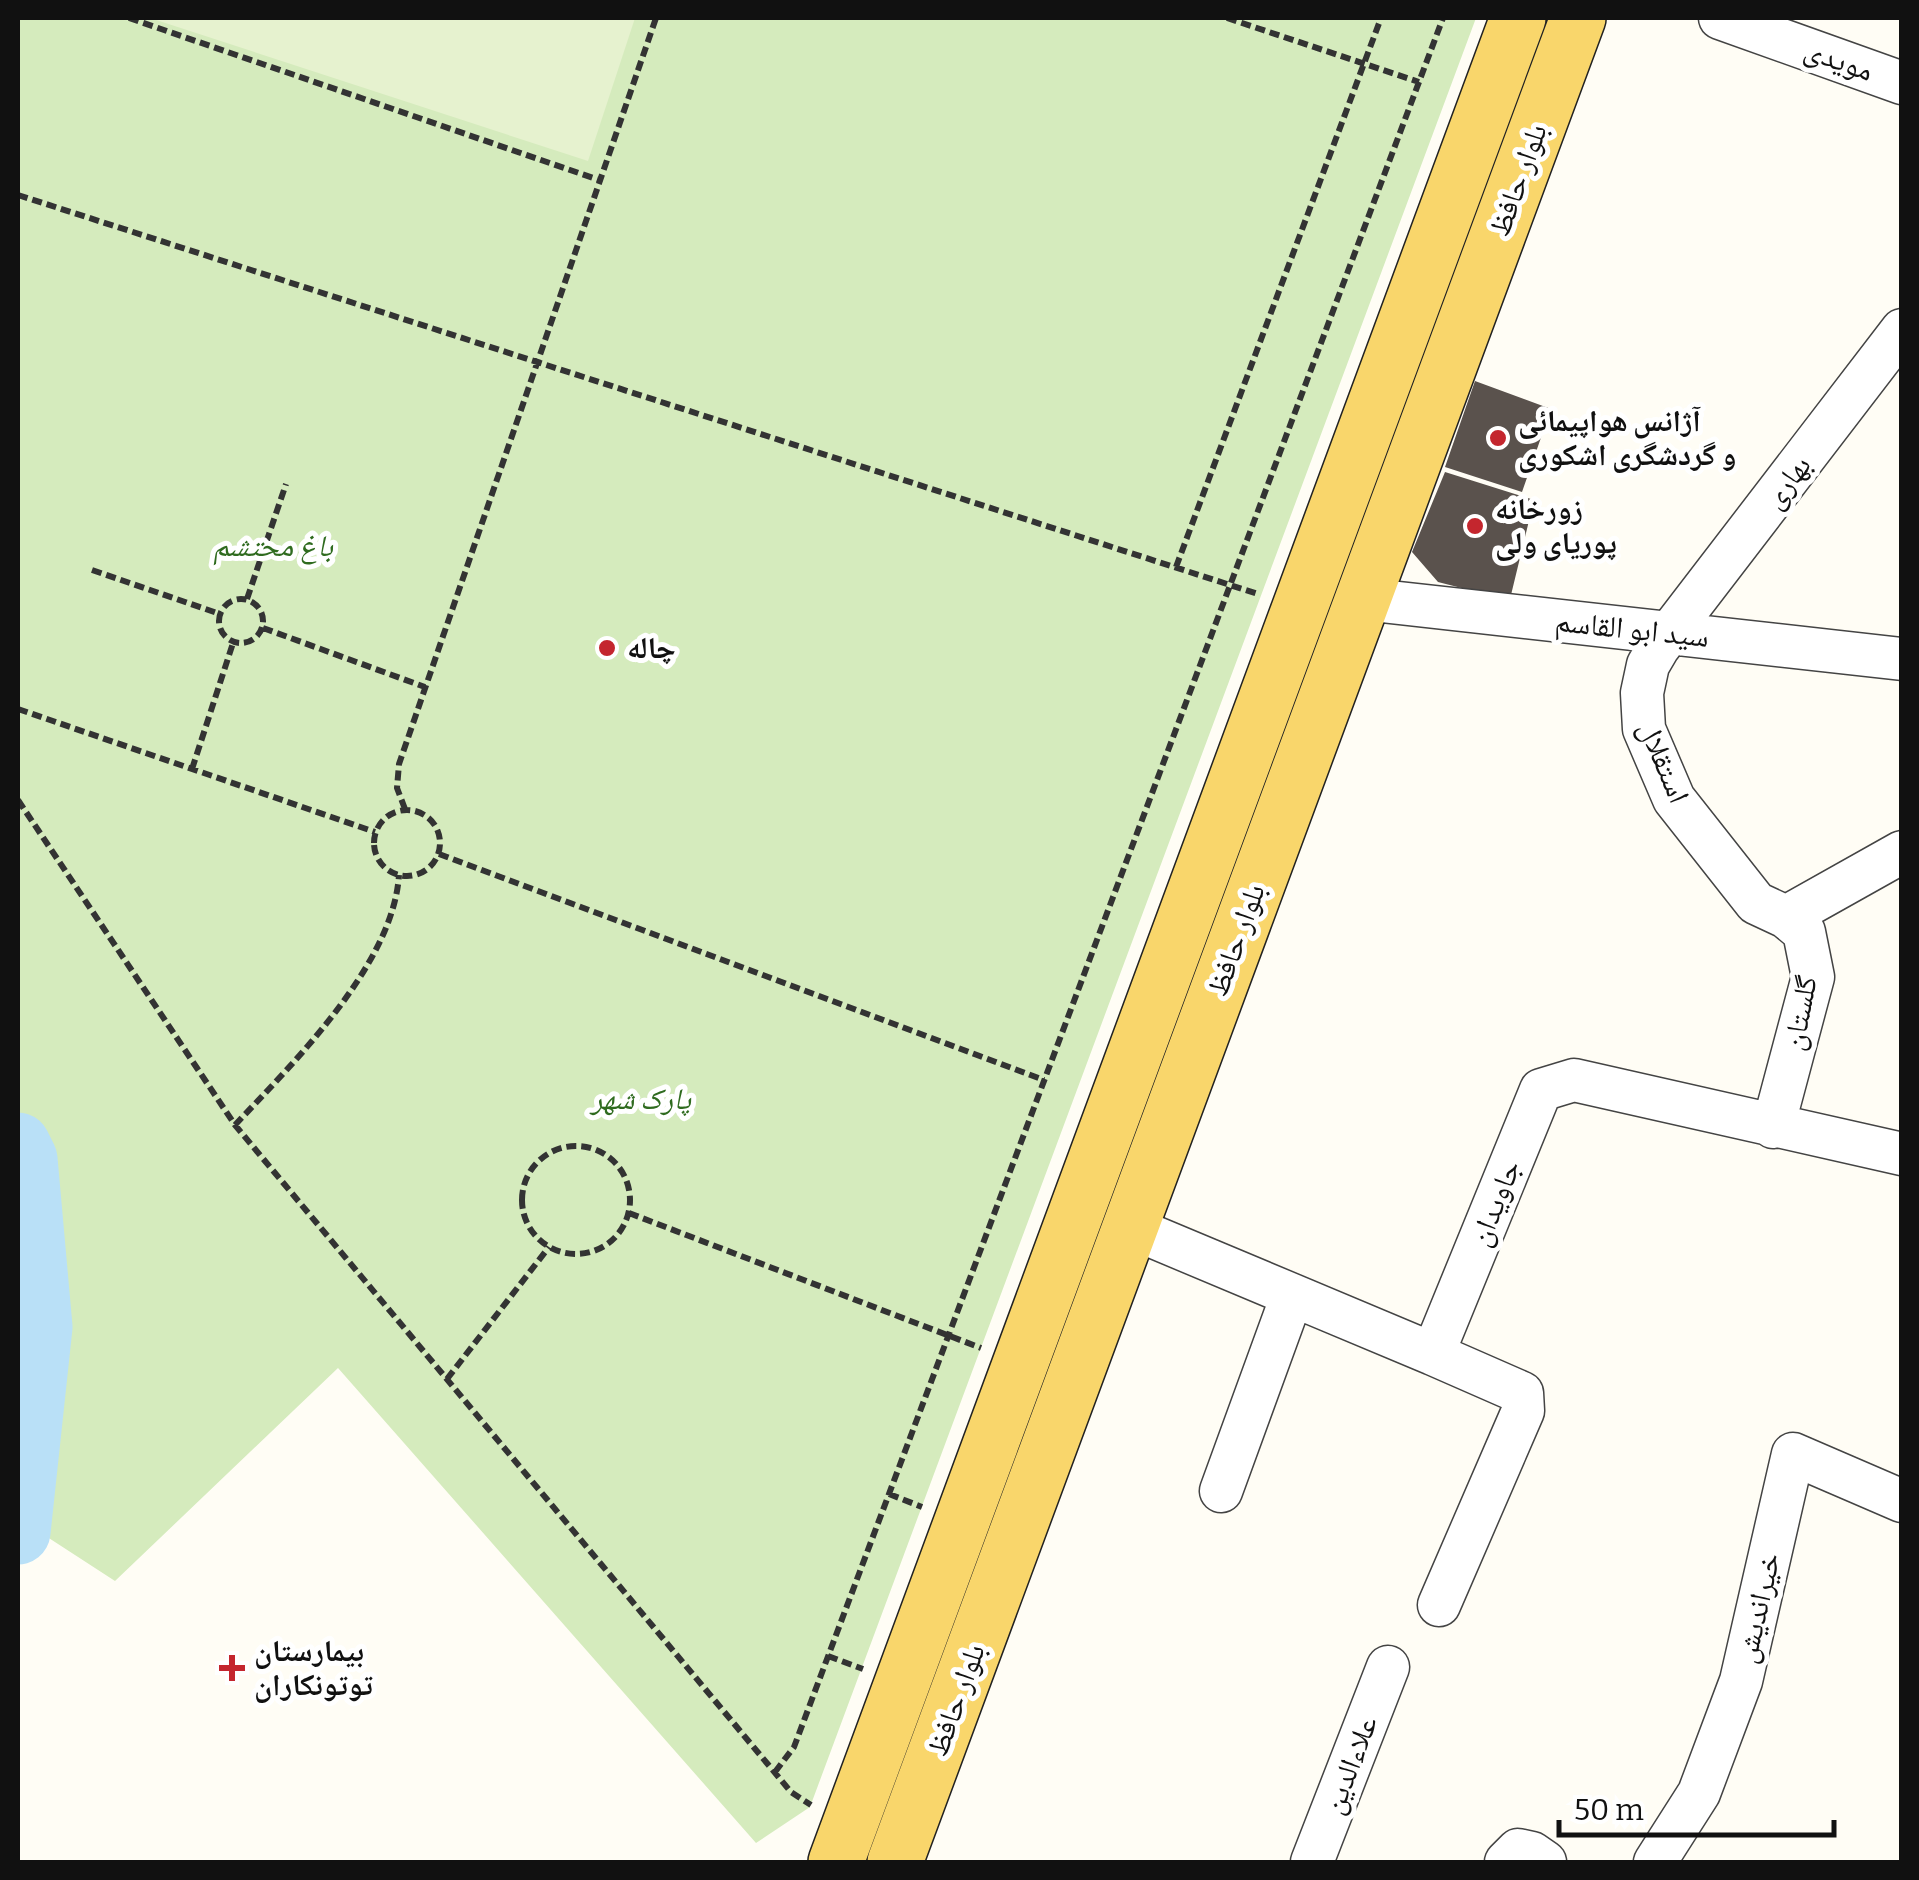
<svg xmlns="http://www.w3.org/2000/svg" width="1919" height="1880" font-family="Bitter,'Noto Naskh Arabic',serif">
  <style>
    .green { fill: #d5ebbd }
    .pitch { fill: #e6f2cf }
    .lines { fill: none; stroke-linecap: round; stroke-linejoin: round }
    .river { stroke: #b9e0f7; stroke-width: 65 }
    .building { fill: #5a524d }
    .minor-casing { stroke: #444; stroke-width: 45 }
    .major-casing { stroke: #222; stroke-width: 58 }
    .path { stroke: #333; stroke-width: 6; stroke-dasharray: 10 5; stroke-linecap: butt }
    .minor { stroke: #fff; stroke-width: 42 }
    .major { stroke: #f9d66b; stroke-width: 55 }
    .poi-dot { fill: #c4262e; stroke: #fff; stroke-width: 4 }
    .labels { text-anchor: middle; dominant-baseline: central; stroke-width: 10; stroke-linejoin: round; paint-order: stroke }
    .street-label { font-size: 30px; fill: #111; stroke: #fff }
    .poi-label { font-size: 30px; font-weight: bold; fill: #111; stroke: #fff; text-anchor: start }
    .park-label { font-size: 30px; font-style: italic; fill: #2f6b1f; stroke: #fff }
  </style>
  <rect width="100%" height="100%" fill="#fffdf5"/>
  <path class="green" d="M18,18H1476L810,1807L756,1843L338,1368L115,1581L18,1518Z"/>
  <path class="pitch" d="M150,18H635L588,161Z"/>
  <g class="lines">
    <path class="river" d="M18,1145L25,1159L40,1327L18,1532"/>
  </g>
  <path class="building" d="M1475,381L1551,409L1522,492L1445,467Z
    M1445,472L1534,500L1511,595H1489L1438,582L1412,552Z"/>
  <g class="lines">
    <g class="minor-casing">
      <path id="minor" d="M1720,18L1902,83
        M1363,599L1902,659
        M1786,917L1756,903L1674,799L1644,729L1642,693L1648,665L1658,648L1902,330
        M1773,1127L1813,977L1804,932L1786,917L1902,852
        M1130,1227L1433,1354L1541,1090L1574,1080L1902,1154
        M1433,1354L1522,1393L1523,1411L1439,1605
        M1221,1491L1292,1296
        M1312,1862L1388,1667
        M1506,1862L1518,1850L1532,1853L1545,1862
        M1655,1862L1699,1793L1741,1681L1793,1454L1902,1501"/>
    </g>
    <g class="major-casing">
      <path id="major" d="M836,1862L1518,18
        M895,1862L1578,18"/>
    </g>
    <path class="path" d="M129,18L599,180
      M1227,18L1419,82
      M18,195L1258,594
      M1176,567L1381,18
      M92,570L220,614
      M219 621a22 22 0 1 1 44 0a22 22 0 1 1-44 0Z
      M247,599L286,484
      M263,628L425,687
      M18,709L375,832
      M192,769L233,643
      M18,800L235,1125L791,1792L811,1805
      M405,809L397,788L399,764L656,18
      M374 843a33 33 0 1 1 66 0a33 33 0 1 1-66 0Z
      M439,854L1044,1080
      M235,1125C294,1062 393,965 399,875
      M522 1200a54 54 0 1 1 108 0a54 54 0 1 1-108 0Z
      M629,1213L981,1348
      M447,1379L549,1247
      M889,1494L922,1507
      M828,1656L863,1669
      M775,1772L794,1747L1443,18"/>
    <use href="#minor" class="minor"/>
    <use href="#major" class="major"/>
  </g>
  <g class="poi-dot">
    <circle cx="1498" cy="438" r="10"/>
    <circle cx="1475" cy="526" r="10"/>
    <circle cx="607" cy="648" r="10"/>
    <path d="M227 1653h10v10h10v10h-10v10h-10v-10h-10v-10h10z"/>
  </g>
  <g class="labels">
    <g class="street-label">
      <text transform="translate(1839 60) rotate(20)">مویدی</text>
      <text transform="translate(1518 180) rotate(-70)">بلوار حافظ</text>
      <text transform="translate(1787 482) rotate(-53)">بهاری</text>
      <text transform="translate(1632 629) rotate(6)">سید ابو القاسم</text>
      <text transform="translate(1664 762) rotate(67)">استقلال</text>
      <text transform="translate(1236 940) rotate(-70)">بلوار حافظ</text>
      <text transform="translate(1800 1013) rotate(-79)">گلستان</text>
      <text transform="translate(1495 1203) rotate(-68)">جاویدان</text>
      <text transform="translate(1758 1608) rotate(-77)">خیراندیش</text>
      <text transform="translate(956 1700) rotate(-70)">بلوار حافظ</text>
      <text transform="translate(1350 1765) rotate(-69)">علاءالدین</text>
    </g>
    <g class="poi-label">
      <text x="1518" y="421">آژانس هواپیمائی<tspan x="1518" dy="34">و گردشگری اشکوری</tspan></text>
      <text x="1495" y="509">زورخانه<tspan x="1495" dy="34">پوریای ولی</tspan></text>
      <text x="627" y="648">چاله</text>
      <text x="254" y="1651">بیمارستان<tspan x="254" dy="34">توتونکاران</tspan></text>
    </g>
    <g class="park-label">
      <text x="273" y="546">باغ محتشم</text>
      <text x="641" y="1099">پارک شهر</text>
    </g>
  </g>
  <rect width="1919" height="1880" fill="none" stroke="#111111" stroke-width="40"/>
  <path d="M1559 1820v15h275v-15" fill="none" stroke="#111111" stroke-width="5"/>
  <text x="1574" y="1820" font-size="30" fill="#111111" stroke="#ffffff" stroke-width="8" paint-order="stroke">50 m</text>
</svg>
